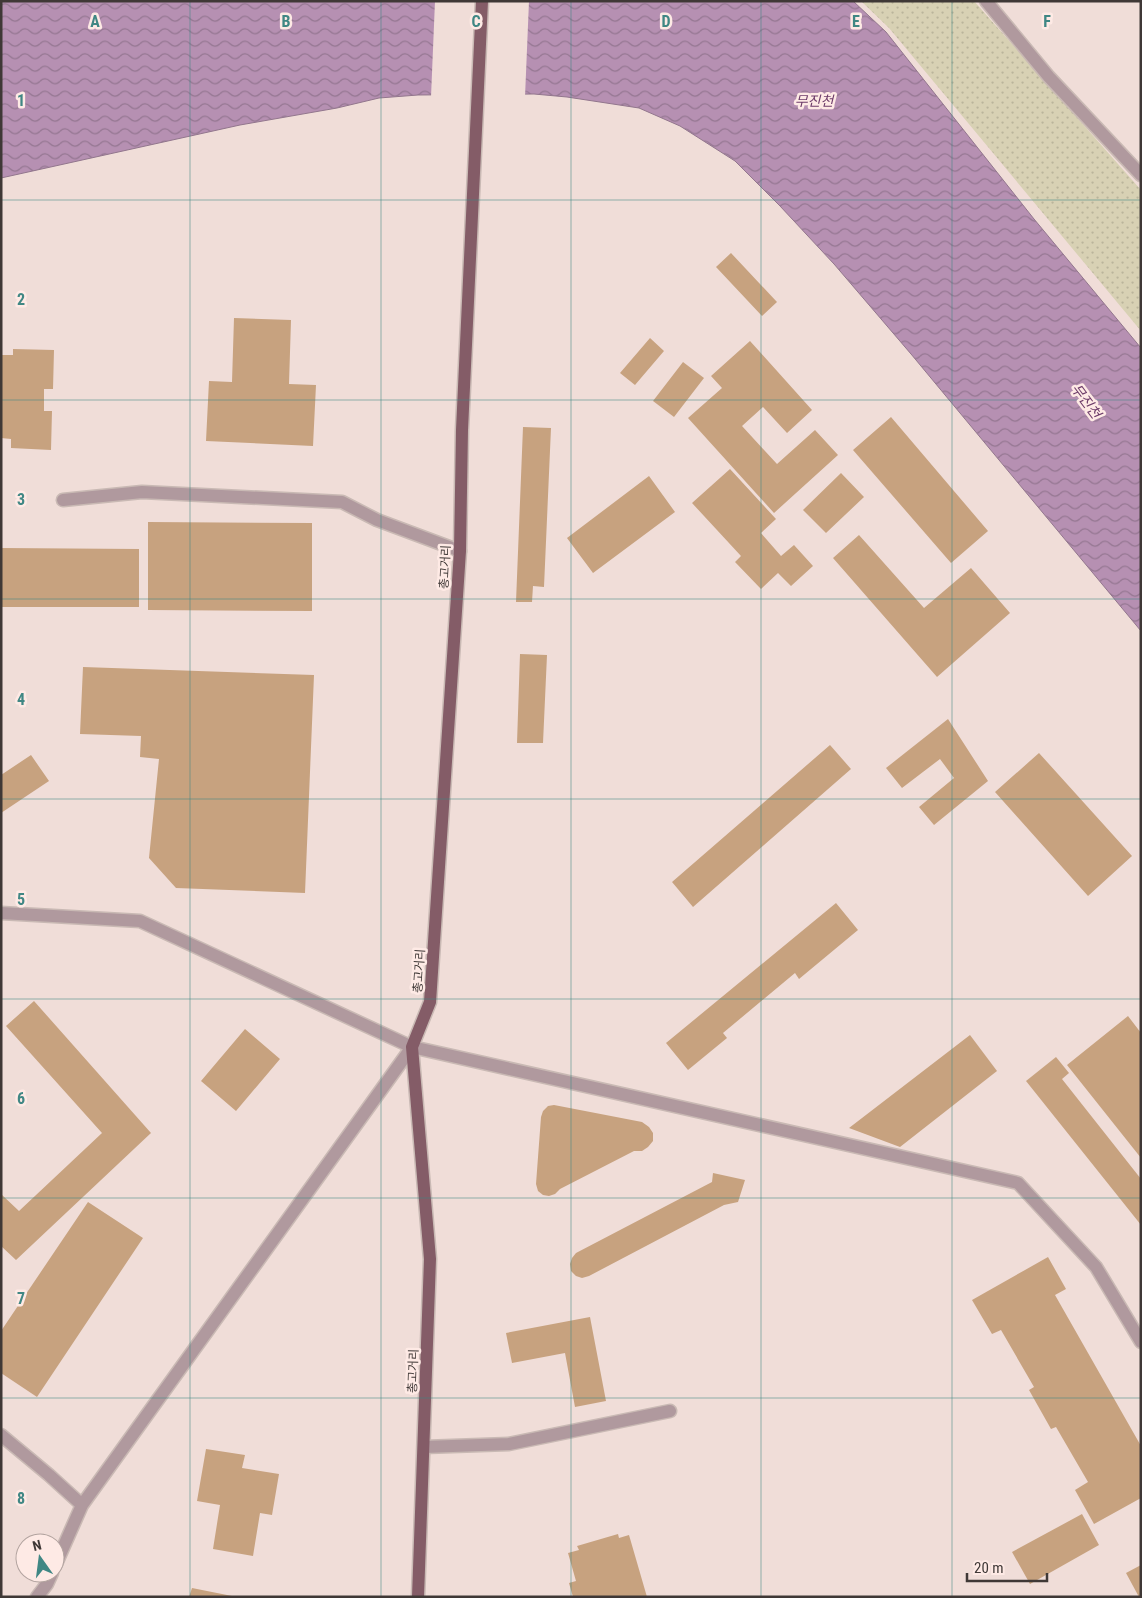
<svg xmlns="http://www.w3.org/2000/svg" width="1142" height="1598" font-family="'Roboto Condensed','Noto Sans KR',sans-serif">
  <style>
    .grass { fill: url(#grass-dots) }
    .water { fill: url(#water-waves); stroke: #92768d }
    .pier { fill: #f0ddd8 }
    .building { fill: #c7a27f }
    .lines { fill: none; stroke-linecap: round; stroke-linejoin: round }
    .minor-casing { stroke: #c9b9b4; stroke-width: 15 }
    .major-casing { stroke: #c9b9b4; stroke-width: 15 }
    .minor { stroke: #b0999e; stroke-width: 12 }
    .major { stroke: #845c67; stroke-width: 12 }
    .grid { fill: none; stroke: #408784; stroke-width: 1; stroke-opacity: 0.55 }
    .labels { text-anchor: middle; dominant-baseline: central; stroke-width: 5; stroke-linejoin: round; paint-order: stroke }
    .street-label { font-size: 12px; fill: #3f3836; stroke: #feeae5 }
    .water-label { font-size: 14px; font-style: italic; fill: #6d3b69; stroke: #feeae5 }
    .grid-label { font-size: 16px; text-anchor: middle; font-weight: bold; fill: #408784; stroke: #feeae5; stroke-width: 5; stroke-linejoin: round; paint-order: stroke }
  </style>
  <defs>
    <pattern id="grass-dots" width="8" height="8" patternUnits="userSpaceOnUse" patternTransform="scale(1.25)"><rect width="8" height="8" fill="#d8d1b4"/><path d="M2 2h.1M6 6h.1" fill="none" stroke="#bab49b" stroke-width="1.8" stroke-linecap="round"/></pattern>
    <pattern id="water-waves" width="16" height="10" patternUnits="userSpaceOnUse" patternTransform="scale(1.25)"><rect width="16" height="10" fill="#b690b2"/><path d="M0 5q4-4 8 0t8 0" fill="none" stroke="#957792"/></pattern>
  </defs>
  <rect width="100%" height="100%" fill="#f0ddd8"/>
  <path class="grass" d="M861,1H974L1141,190V331L889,28Z"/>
  <path class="water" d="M1,1H853L886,32L1034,219L1141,348V631L911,354L834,264L780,206L735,161L680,126L639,108L567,97L534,94L418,95L379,98L337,108L240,125L1,178Z"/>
  <path class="pier" d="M435,1H529L525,97H431Z"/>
  <path class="building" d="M731,253L777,302L762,316L716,267Z
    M234,318L291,320L289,384L316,385L313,446L206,441L209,381L232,382Z
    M650,338L664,351L635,385L620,373Z
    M750,341L812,410L787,433L763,407L742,426L777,464L815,430L838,455L774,513L688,418L722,388L711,376Z
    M13,349L54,350L53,389H44V411H52L51,450L11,448V439L1,438V355H13Z
    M683,362L704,378L674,417L653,401Z
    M891,417L988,531L951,563L853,450Z
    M523,427L551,428L544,587L533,586L532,602H516Z
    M730,469L776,519L761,533L781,556L794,545L813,566L791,586L778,573L761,589L735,562L741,556L692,503Z
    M841,473L864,497L826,533L803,510Z
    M649,476L675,512L593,573L567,538Z
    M148,522L312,523V611L148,610Z
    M859,535L924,608L971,568L1010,613L937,677L833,558Z
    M1,548L139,549V607H1Z
    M520,654L547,655L543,743H517Z
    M83,667L314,675L305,893L176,888L149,858L159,759L140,757L141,736L80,734Z
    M948,719L988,781L934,825L919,807L954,778L940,759L902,788L886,768Z
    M830,745L851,769L693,907L672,882Z
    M1039,753L1132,856L1088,896L995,792Z
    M31,755L49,781L1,813V775Z
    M836,903L858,930L799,979L795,973L723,1033L727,1038L688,1070L666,1043Z
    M34,1001L151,1133L16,1260L1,1246V1194L19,1211L102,1133L6,1026Z
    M1128,1016L1141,1033V1158L1067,1065Z
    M245,1029L280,1059L236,1111L201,1081Z
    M970,1035L997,1071L900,1147L849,1128Z
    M1056,1057L1069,1073L1062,1079L1141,1179V1225L1026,1081Z
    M554,1105L642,1122L649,1127L653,1133V1141L648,1147L642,1151H634L560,1189L555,1194L549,1196L543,1195L538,1191L536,1184L541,1117L543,1111L548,1106Z
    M713,1173L745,1180L738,1202L724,1205L589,1276L582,1278L576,1276L571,1271L570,1264L572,1258L576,1253L712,1182Z
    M88,1202L143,1238L37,1397L1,1373V1331Z
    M1048,1257L1066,1289L1055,1295L1141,1446V1498L1094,1524L1075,1490L1088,1482L1056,1427L1051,1429L1029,1390L1034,1387L1001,1330L992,1334L972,1300Z
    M590,1317L606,1401L575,1407L565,1353L512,1363L506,1333Z
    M206,1449L245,1455L242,1468L279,1474L272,1515L260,1513L253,1556L213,1549L220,1505L197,1501Z
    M1082,1514L1099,1545L1030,1584L1012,1552Z
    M618,1534L619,1538L629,1535L647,1597H573L569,1583L576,1581L568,1553L579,1550L577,1546Z
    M1141,1565V1597H1139L1126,1573Z
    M192,1588L232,1596V1597H189Z"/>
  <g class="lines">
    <g class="minor-casing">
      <path id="minor" d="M986,1L1049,77L1141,175
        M63,500L142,492L342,502L377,520L460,551
        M1,913L140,921L412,1047L1018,1183L1096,1267L1141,1342
        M1,1435L49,1475L82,1505
        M424,1447L509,1444L670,1411
        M55,1566L82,1505L412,1047
        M37,1597L47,1584L52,1573"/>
    </g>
    <g class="major-casing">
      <path id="major" d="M418,1597L430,1259L412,1047L430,1002L460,551L462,430L482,1"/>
    </g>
    <use href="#minor" class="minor"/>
    <use href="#major" class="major"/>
  </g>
  <path class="grid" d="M190,1V1597M381,1V1597M571,1V1597M761,1V1597M952,1V1597M1,200H1141M1,400H1141M1,599H1141M1,799H1141M1,999H1141M1,1198H1141M1,1398H1141"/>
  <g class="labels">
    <g class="street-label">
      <text transform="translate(445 567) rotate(-87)">총고거리</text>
      <text transform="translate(419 971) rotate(-86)">총고거리</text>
      <text transform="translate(413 1371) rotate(-88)">총고거리</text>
    </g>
    <g class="water-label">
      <text x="814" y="101">무진천</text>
      <text transform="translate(1086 401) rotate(53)">무진천</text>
    </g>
  </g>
  <g class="grid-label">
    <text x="95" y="27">A</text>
    <text x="286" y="27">B</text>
    <text x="476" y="27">C</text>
    <text x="666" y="27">D</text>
    <text x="856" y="27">E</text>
    <text x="1047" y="27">F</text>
    <text x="21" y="106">1</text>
    <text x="21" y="305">2</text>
    <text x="21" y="505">3</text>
    <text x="21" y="705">4</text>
    <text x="21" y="905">5</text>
    <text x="21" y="1104">6</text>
    <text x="21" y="1304">7</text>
    <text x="21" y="1504">8</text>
  </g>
  <rect width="1142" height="1598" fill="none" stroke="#3f3836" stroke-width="5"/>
  <g transform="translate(40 1558) rotate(346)"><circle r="24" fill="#feeae5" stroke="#b2a39f"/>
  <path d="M0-4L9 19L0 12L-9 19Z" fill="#408784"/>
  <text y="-8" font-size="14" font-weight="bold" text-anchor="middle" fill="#3f3836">N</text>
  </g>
  <path d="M967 1573v8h80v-8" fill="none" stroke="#3f3836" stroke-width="2.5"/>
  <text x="974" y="1573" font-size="15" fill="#3f3836" stroke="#feeae5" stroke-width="4" paint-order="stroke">20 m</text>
</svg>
